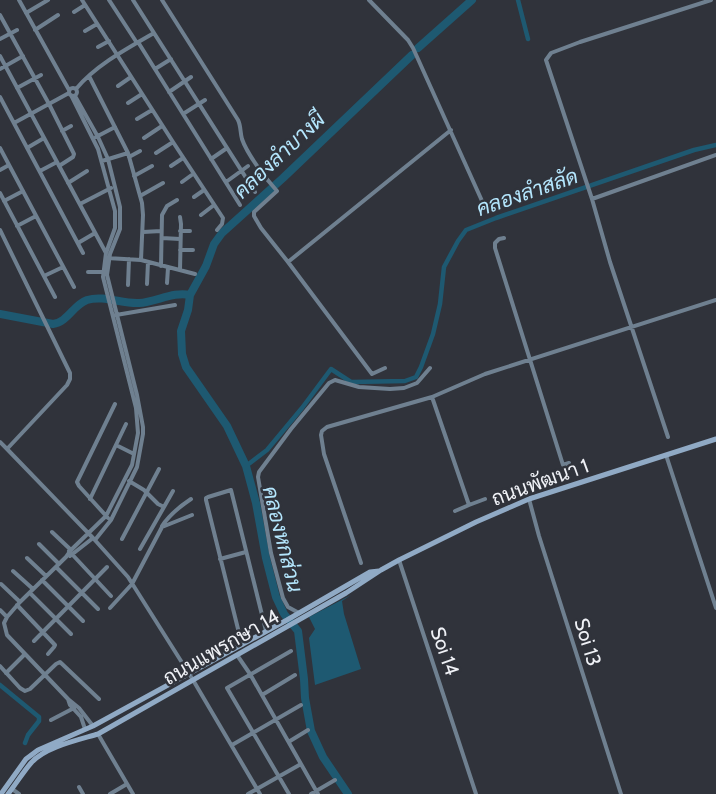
<svg xmlns="http://www.w3.org/2000/svg" width="716" height="794" font-family="Cabin,Sarabun,sans-serif">
  <style>
    .water { fill: #1e5971 }
    .lines { fill: none; stroke-linecap: round; stroke-linejoin: round }
    .canal { stroke: #1e5971; stroke-width: 4.5 }
    .river { stroke: #1e5971; stroke-width: 8 }
    .street { stroke: #6f8090; stroke-width: 4 }
    .secondary { stroke: #90aac5; stroke-width: 5 }
    .labels { text-anchor: middle; dominant-baseline: central; stroke-width: 5; stroke-linejoin: round; paint-order: stroke }
    .street-label { font-size: 20px; fill: #eff1f6; stroke: #30333b }
    .water-label { font-size: 21px; font-style: italic; fill: #b4e6fd; stroke: #30333b }
  </style>
  <rect width="100%" height="100%" fill="#30333b"/>
  <path class="water" d="M351,595L342,601L344,614L361,669L315,685L309,638L315,629L309,617Z"/>
  <g class="lines">
    <path class="canal" d="M518,0L528,39
      M246,466L267,450L302,408L331,369L351,382L405,381L416,377L421,367L433,334L440,304L444,267L458,241L466,230L496,218L694,150L716,145
      M0,685L39,717V721L28,735L25,743"/>
    <path class="river" d="M418,48L472,0
      M0,314L53,324C68,322 73,305 87,300C104,295 122,304 139,303C156,302 174,291 190,295
      M348,794L323,757L311,731L305,698L304,679L298,631L284,614L276,597L266,558L256,503L246,466L227,426L186,367L182,354L181,331L188,310L190,295L206,266L214,244L222,233L283,178L412,55"/>
    <path class="street" d="M19,0L69,90
      M82,0L173,142L223,218L222,224L217,230
      M109,0L137,43
      M133,0L255,192
      M162,0L238,120C241,126 240,132 242,139C247,154 266,179 277,191L254,212V216L261,228L288,262L451,130
      M369,0L408,40L413,48L487,212
      M74,12L85,5
      M26,13L48,0
      M0,15L49,104L74,154L73,157L59,166
      M35,30L58,15
      M85,31L97,24
      M0,39L17,30
      M138,42L240,205
      M98,47L109,41
      M0,56L106,253
      M0,69L23,56
      M155,69L171,59
      M89,76L128,153L142,203L143,215L141,260
      M118,86L131,77
      M69 92a4 4 0 1 1 8 0a4 4 0 1 1-8 0Z
      M17,88L41,75
      M76,89C96,65 128,48 154,33
      M169,92L191,77
      M71,95L98,149L115,211V228L106,253L103,277L136,408L138,433L132,465L106,516L71,550L66,557L20,602L7,617L4,623L7,635L68,699L70,705L81,717L85,729
      M75,96L98,137L108,159L120,207V229L110,254L107,275L137,395L143,427V434L137,467L111,520L95,540
      M0,97L83,253
      M128,103L142,94
      M183,114L205,100
      M137,119L152,110
      M14,123L69,93
      M62,131L71,126
      M96,137L115,127
      M144,138L162,126
      M0,148L74,287
      M27,148L44,138
      M156,153L173,142
      M129,157L140,151
      M211,159L227,148
      M102,161L128,153
      M171,166L183,158
      M0,170L9,165
      M40,171L57,162
      M134,176L152,166
      M182,182L193,174
      M226,182L248,166
      M68,183L87,171
      M0,193L55,297
      M140,196L163,183
      M194,197L204,190
      M592,199L716,155
      M4,201L23,191
      M80,204L111,188
      M201,215L214,205
      M17,226L36,216
      M0,230L70,373V379L67,385L7,449L93,538L128,577L193,680L260,794
      M180,231H190
      M143,232L161,231
      M162,238L180,239
      M504,238L499,239L495,243V248L563,465L569,463
      M78,243L95,233
      M180,250H193
      M107,258L141,260L195,274
      M288,262L372,374L385,368
      M161,266L162,215L167,206L177,200
      M180,270L181,224L180,217
      M88,272H103
      M44,276L63,267
      M167,283L168,268
      M147,284L148,262
      M128,285L129,259
      M116,315L175,305
      M432,397L469,505L485,499
      M668,437L610,262L592,199L546,60L551,53L580,42L711,0
      M0,442L7,449
      M116,445L134,454
      M666,455L716,608
      M129,481L144,490L158,504L164,507L140,549
      M90,499L126,424
      M529,499L539,536L621,794
      M164,507L173,491
      M455,511L469,505
      M108,518L79,486L77,482L115,404
      M162,526C170,514 179,507 191,499
      M52,532L71,550
      M122,539L159,469
      M39,544L59,564
      M69,551L111,596
      M70,556L93,538
      M27,558L46,576
      M220,559L246,552
      M399,560L476,794
      M361,563L324,454L321,435L322,431L327,427L432,397L485,374L716,300
      M56,567L98,609
      M13,571L33,589
      M42,580L83,621
      M1,584L20,602
      M30,593L71,634
      M17,605L55,645L54,647L48,654
      M110,608L132,584L162,527L192,515
      M0,610L7,617
      M299,613L288,607L283,598L271,553L258,477L259,472L291,429L329,383L335,380L359,387L390,389L404,388L417,383L430,368
      M34,641L107,567
      M242,645L206,500V498L208,497L231,490L266,631
      M237,655L250,674L318,794
      M0,666L20,688L25,691L30,689L56,664L60,662L99,699
      M6,673L25,654
      M262,695L295,675
      M68,699L79,708L93,726
      M51,720L74,708
      M98,734L133,794
      M290,741L308,730
      M232,745L301,705
      M79,787L83,794
      M12,789L19,794
      M110,794L127,784
      M248,794L301,764
      M289,794L227,688L291,651
      M311,794L335,780"/>
    <path class="secondary" d="M1,794L26,759L38,750L93,726L287,620L370,572L379,571
      M8,794C16,784 23,772 31,763C45,747 78,740 98,734L346,593L381,570L399,560L476,522L529,499L716,439"/>
  </g>
  <g class="labels">
    <g class="street-label">
      <text transform="translate(540 482) rotate(-20)">ถนนพัฒนา 1</text>
      <text transform="translate(588 642) rotate(73)">Soi 13</text>
      <text transform="translate(221 647) rotate(-30)">ถนนแพรกษา 14</text>
      <text transform="translate(445 651) rotate(71)">Soi 14</text>
    </g>
    <g class="water-label">
      <text transform="translate(279 155) rotate(-43)">คลองลำบางผี</text>
      <text transform="translate(527 192) rotate(-19)">คลองลำสลัด</text>
      <text transform="translate(283 539) rotate(76)">คลองหกส่วน</text>
    </g>
  </g>
</svg>
